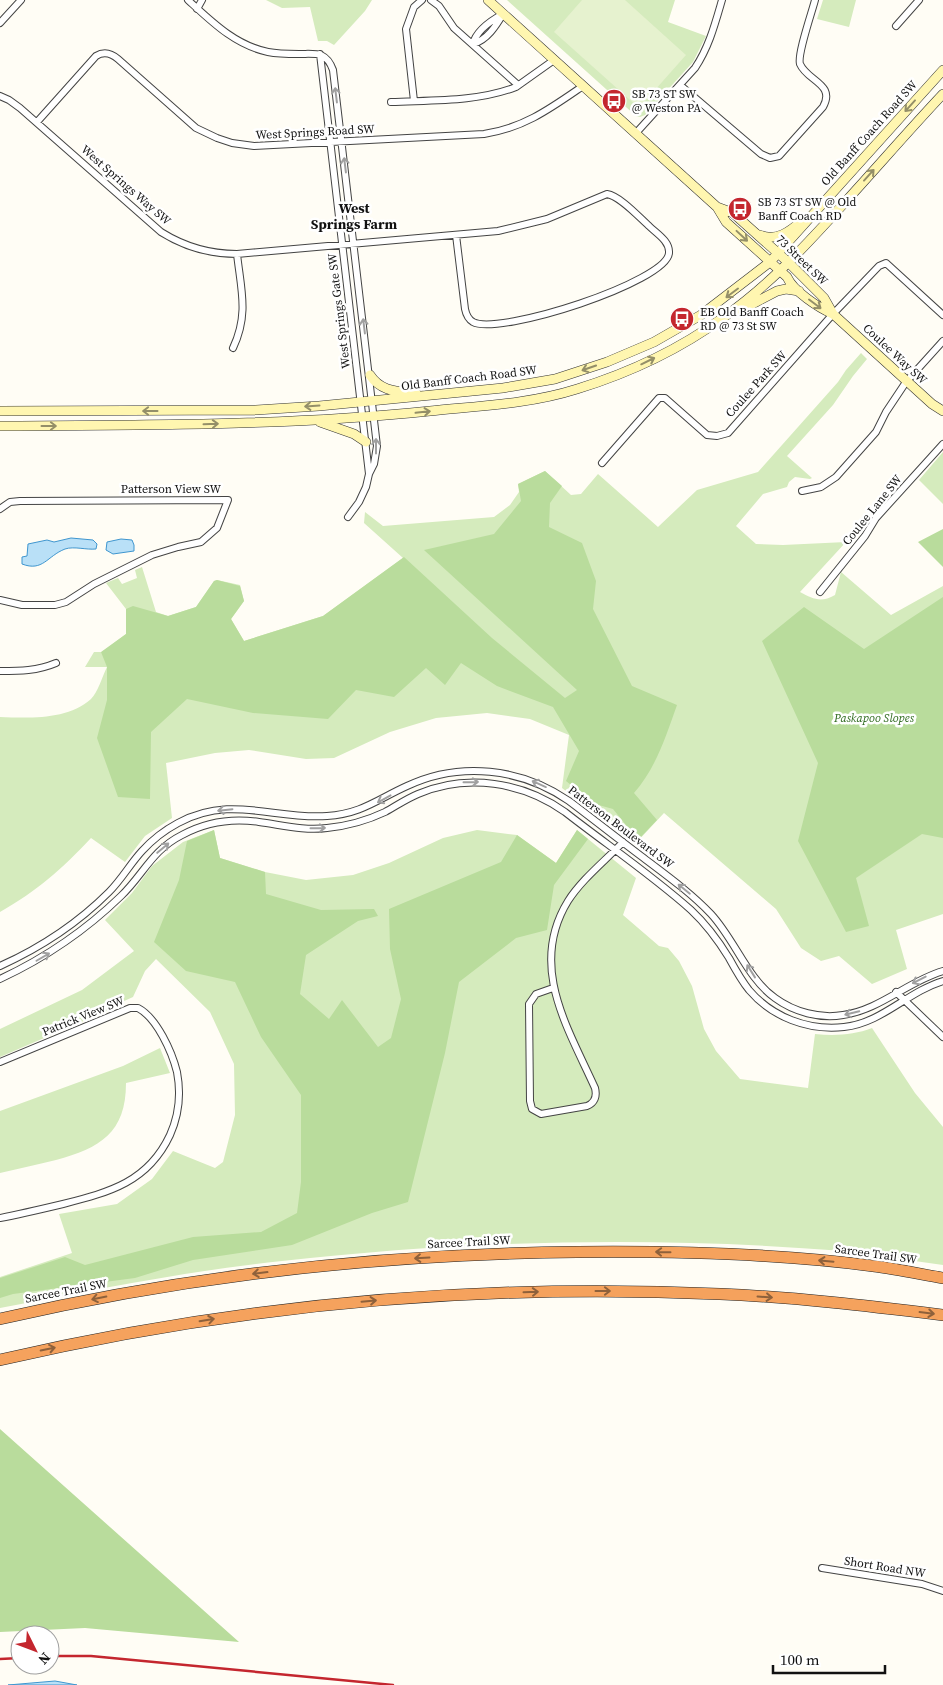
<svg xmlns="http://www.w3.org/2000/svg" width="943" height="1685" font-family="'Source Serif 4',serif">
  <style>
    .green { fill: #d5ebbd }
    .forest { fill: #b9dc9c }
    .pitch { fill: #e6f2cf }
    .water { fill: #b9e0f7; stroke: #3f96cf }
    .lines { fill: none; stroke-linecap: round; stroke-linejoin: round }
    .street-casing { stroke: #444; stroke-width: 8 }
    .secondary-casing { stroke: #333; stroke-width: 10 }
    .highway-casing { stroke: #222; stroke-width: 12 }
    .street { stroke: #fff; stroke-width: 6 }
    .secondary { stroke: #fff6b0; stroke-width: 9 }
    .highway { stroke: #f5a25d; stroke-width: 11 }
    .rail { stroke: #c4262e; stroke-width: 2.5 }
    .oneway { stroke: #a0a0a0 }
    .oneway2 { stroke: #948f68 }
    .oneway3 { stroke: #8e613b }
    .labels { text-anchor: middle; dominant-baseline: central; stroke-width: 5; stroke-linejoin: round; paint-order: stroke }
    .poi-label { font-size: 12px; fill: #111; stroke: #fff; text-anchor: start }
    .street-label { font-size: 12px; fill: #111; stroke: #fff }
    .park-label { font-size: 12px; font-style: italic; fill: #2f6b1f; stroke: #fff }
    .neighbourhood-label { font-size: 14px; font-weight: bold; fill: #111; stroke: #fff }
  </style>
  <rect width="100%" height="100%" fill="#fffdf5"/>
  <path class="green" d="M266,0H372L365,11L334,45L327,41H318L310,7L282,8Z
    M507,0H675L668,22L706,36L693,62L645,115L640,117L636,116Z
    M823,0H856L849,27L817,19Z
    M861,353L867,359L853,376L833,405L787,456L812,478L810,479L795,477L789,482L787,487L763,494L736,526L756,544L783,545L846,542L800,592C813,599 821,603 835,595L841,572L891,615L943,586V914L896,930L907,969L872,984L839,956L821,961L801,948L776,909L664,813L635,844L562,788L569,735L530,719L487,713L436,718L390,732L334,758L306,759L249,750L215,753L166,763L172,818L145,836L125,862L91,838C62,869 37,891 0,912V717C30,718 68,720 91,699C98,692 102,677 107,667H85L94,652H102L126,634V609L106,583L118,578L122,584L137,578L135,570L142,567L156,612L168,616L196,607L214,581L217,580L240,585L244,601L231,619L244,641L323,616L403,558L364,523L365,512L383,526L494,517L510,505L519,492L518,484L545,471L571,495L581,494L598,474L658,527L697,490L758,472L838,382L846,370Z
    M943,452V504L919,480Z
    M214,830L220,858L265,872L306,880L353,875L389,863L443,838L477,830L517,835L556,863L577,830L636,878L623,915L659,946L668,948L679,961L692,986L704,1029L716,1051L740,1079L808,1088L815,1034C835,1036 854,1035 872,1028L915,1093L943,1127V1265C910,1261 877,1254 844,1251C658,1236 467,1240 282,1261C187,1271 94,1290 0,1308V1277L72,1253L59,1214L117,1204L152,1179L173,1151L215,1168L223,1162L235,1115L234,1064L210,1012L156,959L145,971L133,997L122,1002L116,1007L0,1057V1029L82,990L134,951L105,920L132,893L152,866L183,842Z
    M160,1048L170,1073L126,1083C126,1133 100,1148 56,1160C38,1164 19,1169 0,1173V1111L123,1066Z"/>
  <path class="forest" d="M545,471L562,486L550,503L549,527L582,543L596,581L593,609L632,686L677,705C666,736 656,768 634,793L657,820L638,840L613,809L595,804L566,781L579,751L553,707L497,686L461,663L445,685L426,668L394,697L356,690L328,719L253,713L187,699L151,732L150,799L118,797L97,738L107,700V667L101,652L126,634V609L133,606L168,616L196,607L214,581L217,580L240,586L244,601L231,619L244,641L323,616L404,557L492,638L565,698L577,690L424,550L494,534L521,501L518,484Z
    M943,529V567L918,542Z
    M943,597V838L922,834L856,878L869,926L846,932L798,841L818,763L762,641L804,607L864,649Z
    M214,830L220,858L265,872L266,894L321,910L374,909L378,916L358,921L306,955L300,994L329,1019L342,1000L378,1047L391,1038L401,999L390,949L389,909L501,862L517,835L556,863L577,830L588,839L554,885L547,930L516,938L459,982L445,1053L408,1202L372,1213L292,1245L193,1260L135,1278L13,1294L0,1298V1278L65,1257L85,1265L193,1237L261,1232L297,1213L301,1182V1095L261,1037L235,982L186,971L154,942L179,880L187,841Z
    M0,1429L239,1642L85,1628L0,1632Z"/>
  <path class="pitch" d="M582,0H625L686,55L639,108L554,32Z"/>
  <path class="water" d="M71,538L93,540L97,544L96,549C86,550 74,546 65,549C47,556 43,572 22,564V557L27,556L28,544L47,540L54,542Z
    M121,539L132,540L134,545V551L113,554L106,550L107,542Z
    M55,1681L77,1685H8Z"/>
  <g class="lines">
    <g class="street-casing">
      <path id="street" d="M188,0C212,22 235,45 268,52C278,54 289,54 299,54C316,54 326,51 333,70L377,446L374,464L369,474L366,487L359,502L348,517
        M431,0L439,6L454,28L518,85
        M197,9L202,0
        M0,23L21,0
        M896,26L919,0
        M473,44C487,40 496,26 503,14
        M473,44C476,31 492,20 503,14
        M320,54L369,474
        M680,85L761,154L770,158L779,156L823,107C836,84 807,81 800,64C797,55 812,12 815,0
        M0,96L9,100L20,108L161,232C185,247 209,254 237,254L498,231L547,219L607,194C620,196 639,217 649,226C656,233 670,241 669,253C667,282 499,336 473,322C468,319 466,314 465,309L456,235
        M414,101L406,29L414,7L422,0
        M391,102C432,100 477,102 516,87L554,60
        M37,122L96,56C104,51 111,53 118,59L196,128L217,138L232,143L254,146L484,134C524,128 551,108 583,86
        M636,133L695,68C709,47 715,24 722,0
        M233,348C249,314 241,290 237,254
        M602,463L659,398H665L707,435L717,436L728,433L833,314L879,266L886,263L943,315
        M802,491L821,487L836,477L876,432L886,412L906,382L943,341
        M0,509L10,502L20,501L228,500L217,528L201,542L178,547L152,555L94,584L66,602L55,605H22L0,600
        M820,592L865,536L876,518L943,444
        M0,671C20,671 37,671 56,663
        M0,966C40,948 78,923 109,892C122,879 130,864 142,851C152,840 165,830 178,823C231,794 274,820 327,816C361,814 378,799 407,786C460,761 521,768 569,801C593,819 617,838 641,856C666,875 690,892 711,914C735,940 747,978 775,998C794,1012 820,1019 843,1015C880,1010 908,981 943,971
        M0,979C45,958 85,931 121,896C143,875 152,850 182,835C206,822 232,818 259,822C282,825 304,831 327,828C347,826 366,821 385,812C396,806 406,799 418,794C467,773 523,782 565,812C606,844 653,876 691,910C706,924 718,940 729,958C735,969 741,980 749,990C772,1017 808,1031 844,1027C882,1023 907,992 943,981
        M553,988L536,994L529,1004L530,1101L532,1109L541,1114L587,1106C595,1103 597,1096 595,1088C568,1028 528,966 568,901C582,879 605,861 623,842
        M896,992L943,1037
        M0,1062L130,1008H138C157,1018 172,1052 177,1072C181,1093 179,1115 170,1135C148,1182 110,1192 63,1204C42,1209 21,1214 0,1218
        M822,1568L922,1584L943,1591"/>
    </g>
    <g class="secondary-casing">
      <path id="secondary" d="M488,0L717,207L726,222L787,277C793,291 819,308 833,314L932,404L943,411
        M717,207L733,213L789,263L824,298L833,314
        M760,235C777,242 790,231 802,221
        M739,311L777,291L786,289L799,291
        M370,375C381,392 397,391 416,393
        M0,411L256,410L319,406L503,388L555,379L607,362L654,342L701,315L770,262L943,70
        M320,422L354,434L366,442
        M0,426C143,425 287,426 430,411C479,406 530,404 577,389C629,373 680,349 724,317C771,284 808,243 847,200C879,165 910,129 943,94"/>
    </g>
    <g class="highway-casing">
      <path id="highway" d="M0,1319C189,1275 383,1254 577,1252C675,1251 776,1253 873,1266C896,1269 920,1274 943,1278
        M0,1360C235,1305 479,1283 720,1294C794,1297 869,1306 943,1315"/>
    </g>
    <use href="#street" class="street"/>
    <use href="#secondary" class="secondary"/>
    <use href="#highway" class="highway"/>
    <path class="rail" d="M50,1656H91L393,1685
      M0,1659L20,1658"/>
  </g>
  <defs><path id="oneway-shaft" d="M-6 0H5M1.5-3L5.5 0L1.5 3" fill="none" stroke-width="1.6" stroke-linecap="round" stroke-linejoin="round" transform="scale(1.25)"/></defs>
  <g class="oneway">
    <use href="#oneway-shaft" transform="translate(336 95) rotate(-97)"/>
    <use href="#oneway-shaft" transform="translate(345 165) rotate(-97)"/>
    <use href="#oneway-shaft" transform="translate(364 326) rotate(-97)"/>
    <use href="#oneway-shaft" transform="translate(376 446) rotate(-90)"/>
    <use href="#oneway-shaft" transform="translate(471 782) rotate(-1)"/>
    <use href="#oneway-shaft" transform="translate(539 784) rotate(-156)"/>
    <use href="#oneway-shaft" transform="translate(384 799) rotate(151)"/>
    <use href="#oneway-shaft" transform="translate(225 810) rotate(174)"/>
    <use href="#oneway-shaft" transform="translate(318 828) rotate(-1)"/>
    <use href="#oneway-shaft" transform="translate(163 848) rotate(-40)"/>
    <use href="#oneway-shaft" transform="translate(684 889) rotate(-141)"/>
    <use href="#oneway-shaft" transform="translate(43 957) rotate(-30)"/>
    <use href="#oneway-shaft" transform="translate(751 971) rotate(-122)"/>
    <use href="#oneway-shaft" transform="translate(919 980) rotate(153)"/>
    <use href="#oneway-shaft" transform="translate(852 1013) rotate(166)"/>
  </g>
  <g class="oneway2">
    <use href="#oneway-shaft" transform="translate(910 106) rotate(132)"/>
    <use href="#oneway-shaft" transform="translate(869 175) rotate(-48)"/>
    <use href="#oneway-shaft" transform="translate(742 236) rotate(43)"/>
    <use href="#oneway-shaft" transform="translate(732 293) rotate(143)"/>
    <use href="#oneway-shaft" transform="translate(815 304) rotate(37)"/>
    <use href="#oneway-shaft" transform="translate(648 361) rotate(-26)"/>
    <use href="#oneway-shaft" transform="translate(589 368) rotate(161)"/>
    <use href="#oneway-shaft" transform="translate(312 406) rotate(176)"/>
    <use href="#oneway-shaft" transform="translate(150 411) rotate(-180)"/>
    <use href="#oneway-shaft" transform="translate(423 412) rotate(-6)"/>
    <use href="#oneway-shaft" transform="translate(211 424) rotate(-2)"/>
    <use href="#oneway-shaft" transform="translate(49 426)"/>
  </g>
  <g class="oneway3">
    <use href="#oneway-shaft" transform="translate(663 1252) rotate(-179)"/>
    <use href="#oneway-shaft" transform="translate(422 1258) rotate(177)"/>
    <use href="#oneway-shaft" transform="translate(826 1261) rotate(-175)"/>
    <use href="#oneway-shaft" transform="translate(260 1273) rotate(173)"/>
    <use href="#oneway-shaft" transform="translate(603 1291)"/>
    <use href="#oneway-shaft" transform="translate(531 1292) rotate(-2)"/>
    <use href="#oneway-shaft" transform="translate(765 1297) rotate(4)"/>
    <use href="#oneway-shaft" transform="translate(99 1298) rotate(169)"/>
    <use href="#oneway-shaft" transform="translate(369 1301) rotate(-5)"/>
    <use href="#oneway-shaft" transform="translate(927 1313) rotate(7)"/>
    <use href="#oneway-shaft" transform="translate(207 1320) rotate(-9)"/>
    <use href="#oneway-shaft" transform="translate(48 1349) rotate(-12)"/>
  </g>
  <defs>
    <g id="bus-disc" transform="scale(1.25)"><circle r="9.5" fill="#c4262e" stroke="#fff"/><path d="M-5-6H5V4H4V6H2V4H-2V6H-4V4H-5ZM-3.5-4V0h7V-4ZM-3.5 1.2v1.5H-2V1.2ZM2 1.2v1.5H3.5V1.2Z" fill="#fff"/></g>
  </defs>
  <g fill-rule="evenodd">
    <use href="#bus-disc" x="614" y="101"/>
    <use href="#bus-disc" x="740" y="209"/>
    <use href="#bus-disc" x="682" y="319"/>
  </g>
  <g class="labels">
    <g class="poi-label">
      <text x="632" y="94">SB 73 ST SW<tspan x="632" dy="14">@ Weston PA</tspan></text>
      <text x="758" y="202">SB 73 ST SW @ Old<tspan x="758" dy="14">Banff Coach RD</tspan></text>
      <text x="700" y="312">EB Old Banff Coach<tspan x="700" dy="14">RD @ 73 St SW</tspan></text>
    </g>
    <g class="street-label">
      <text transform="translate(315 132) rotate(-3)">West Springs Road SW</text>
      <text transform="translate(869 133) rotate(-48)">Old Banff Coach Road SW</text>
      <text transform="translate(126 185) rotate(41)">West Springs Way SW</text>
      <text transform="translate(802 260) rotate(44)">73 Street SW</text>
      <text transform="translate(339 311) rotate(-97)">West Springs Gate SW</text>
      <text transform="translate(895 354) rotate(43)">Coulee Way SW</text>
      <text transform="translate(469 378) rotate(-7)">Old Banff Coach Road SW</text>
      <text transform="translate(756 384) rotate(-48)">Coulee Park SW</text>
      <text x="171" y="489">Patterson View SW</text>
      <text transform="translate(872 510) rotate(-51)">Coulee Lane SW</text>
      <text transform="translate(621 827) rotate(37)">Patterson Boulevard SW</text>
      <text transform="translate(83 1016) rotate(-22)">Patrick View SW</text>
      <text transform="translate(469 1242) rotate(-3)">Sarcee Trail SW</text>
      <text transform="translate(876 1254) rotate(8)">Sarcee Trail SW</text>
      <text transform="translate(66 1291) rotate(-11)">Sarcee Trail SW</text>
      <text transform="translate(885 1567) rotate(9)">Short Road NW</text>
    </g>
    <g class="park-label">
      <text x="874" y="718">Paskapoo Slopes</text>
    </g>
    <g class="neighbourhood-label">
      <text x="354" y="208">West<tspan x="354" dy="16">Springs Farm</tspan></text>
    </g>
  </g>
  <g transform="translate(35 1650) rotate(132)"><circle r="24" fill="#ffffff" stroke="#a0a0a0"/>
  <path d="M0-4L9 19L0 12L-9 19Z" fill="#c4262e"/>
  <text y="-8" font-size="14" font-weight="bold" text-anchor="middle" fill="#111111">N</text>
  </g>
  <path d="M773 1665v8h112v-8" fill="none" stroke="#111111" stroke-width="2.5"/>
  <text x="780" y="1665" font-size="15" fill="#111111" stroke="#ffffff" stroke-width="4" paint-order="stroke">100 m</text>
</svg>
